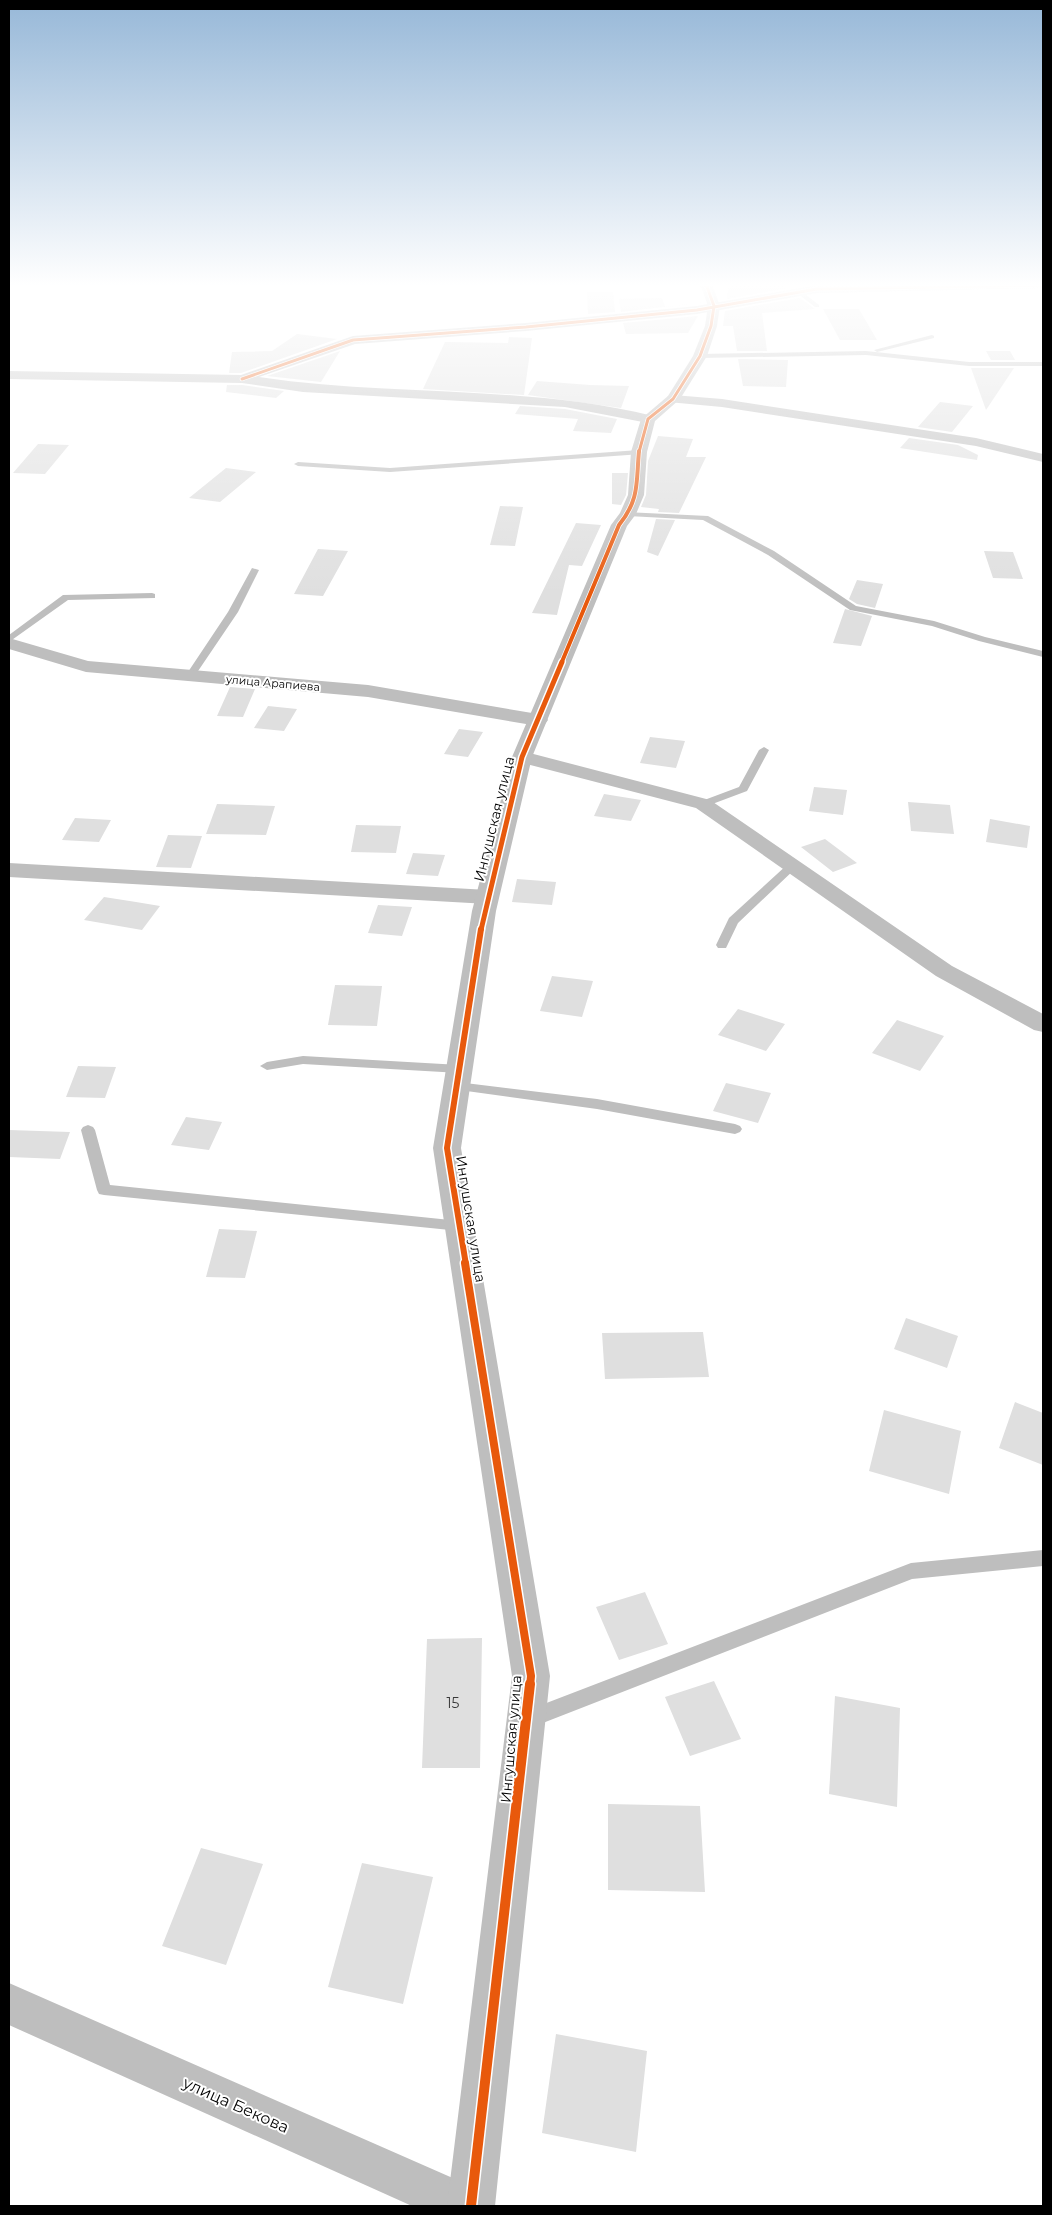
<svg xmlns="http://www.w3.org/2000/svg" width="1052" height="2215" font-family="Montserrat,sans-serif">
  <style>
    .building { fill: #dfdfdf }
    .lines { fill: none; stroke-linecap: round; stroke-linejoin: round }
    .service { fill: #bebebe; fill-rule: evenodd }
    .minor { fill: #bebebe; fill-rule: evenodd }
    .tertiary { fill: #bebebe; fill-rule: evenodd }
    .cycleway-far5-casing { stroke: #fff; stroke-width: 4.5 }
    .cycleway-far4-casing { stroke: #fff; stroke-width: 5.5 }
    .cycleway-far3-casing { stroke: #fff; stroke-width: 8 }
    .cycleway-far2-casing { stroke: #fff; stroke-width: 9 }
    .cycleway-far1-casing { stroke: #fff; stroke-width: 11 }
    .cycleway-casing { stroke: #fff; stroke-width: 13 }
    .cycleway-far5 { stroke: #e8590c; stroke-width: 3 }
    .cycleway-far4 { stroke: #e8590c; stroke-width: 4 }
    .cycleway-far3 { stroke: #e8590c; stroke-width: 5 }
    .cycleway-far2 { stroke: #e8590c; stroke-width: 6 }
    .cycleway-far1 { stroke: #e8590c; stroke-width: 8 }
    .cycleway { stroke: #e8590c; stroke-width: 10 }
    .labels { text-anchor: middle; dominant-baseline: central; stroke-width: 4; stroke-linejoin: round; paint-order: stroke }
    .far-street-label { font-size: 11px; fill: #000; stroke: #fff }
    .street-label { font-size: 14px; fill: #000; stroke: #fff }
    .near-number-label { font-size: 14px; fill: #383838 }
    .near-street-label { font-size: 16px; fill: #000; stroke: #fff }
  </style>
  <rect width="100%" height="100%" fill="#fff"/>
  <path class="building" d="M767,284H781L788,288L727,299L728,287Z
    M587,292H613L615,312L588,314Z
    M662,298L665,307L705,302L621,312L619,299Z
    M800,298L815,309L762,313L767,351H737L733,326H723L725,311Z
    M823,309H859L877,340H840Z
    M698,316L688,333L626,334L623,323Z
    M297,334L337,339L241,373H229L232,352L272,351Z
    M509,337L532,338L524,395L423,389L445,342L508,343Z
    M340,351L321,382L267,376Z
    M986,351H1010L1015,360H991Z
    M738,359L788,360L786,387L743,386Z
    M971,368H1014L986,410Z
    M537,381L590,385L629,386L621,408L528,395Z
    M227,385H242L284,391L276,398L226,392Z
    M940,402L973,406L952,432L918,427Z
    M520,406L565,409L617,419L611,433L573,431L578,419L515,414Z
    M658,436L693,439L686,457H706L679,513L658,512L659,509L641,507L646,495L648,461Z
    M909,438L958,445L978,455L977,460L900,448Z
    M38,444L69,445L45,474L13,473Z
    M226,468L256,472L220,502L189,498Z
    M612,473H628L626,495L621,505L612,504Z
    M500,506L523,507L515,546L490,545Z
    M656,519L675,520L658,556L647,552Z
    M576,523L601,525L582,566L569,565L557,615L532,613Z
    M318,549L348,551L323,596L294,594Z
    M984,551L1013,552L1023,579L993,578Z
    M857,580L883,584L875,608L857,604L849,599Z
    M845,609L872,616L861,646L833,643Z
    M230,687L255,689L243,717L217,716Z
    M268,706L297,709L284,731L254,728Z
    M459,729L483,732L468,757L444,754Z
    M650,737L685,741L676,768L640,763Z
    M814,787L847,790L843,815L809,811Z
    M604,794L641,800L631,821L594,816Z
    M908,802L950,805L954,834L911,831Z
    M217,804L275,806L266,835L206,834Z
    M75,818L111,820L99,842L62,840Z
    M990,819L1030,826L1027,848L986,842Z
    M356,825L401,826L396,853L351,852Z
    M168,835L202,836L191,868L156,867Z
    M825,839L857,863L833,872L801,847Z
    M413,853L445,855L438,876L406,874Z
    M517,879L556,882L552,905L512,902Z
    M104,897L136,902L160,906L142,930L84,920Z
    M378,905L412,907L402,936L368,933Z
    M552,976L593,981L582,1017L540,1011Z
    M335,985L382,986L377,1026L328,1025Z
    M738,1009L785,1024L766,1051L718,1035Z
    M897,1020L944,1036L920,1071L872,1053Z
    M78,1066L116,1067L105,1098L66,1097Z
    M726,1083L771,1093L758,1123L713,1111Z
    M186,1117L222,1122L209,1150L171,1145Z
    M9,1130L70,1132L60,1159L9,1157Z
    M219,1229L257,1231L245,1278L206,1277Z
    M906,1318L958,1336L947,1368L894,1349Z
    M703,1332L709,1377L605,1379L602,1333Z
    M1015,1402L1043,1413V1465L999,1448Z
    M884,1410L961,1431L949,1494L869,1471Z
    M645,1592L668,1644L619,1660L596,1607Z
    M482,1638L480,1768H422L427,1639Z
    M714,1681L741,1739L690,1756L665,1697Z
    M835,1696L900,1708L897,1807L829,1794Z
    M608,1804L700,1806L705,1892L608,1890Z
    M201,1848L263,1864L226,1965L162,1946Z
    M362,1863L433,1877L403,2004L328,1987Z
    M556,2034L647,2051L636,2152L542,2133Z"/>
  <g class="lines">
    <path class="service" d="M797,291H801L819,305V307H815L797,293Z
      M932,335L934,336V338L877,352L874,350Z
      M866,351L969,362H1043V366H969L866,355L700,358L697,356L700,354Z
      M639,450H642V454L390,472L298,466L294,464L298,462L390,468Z
      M625,512L708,516L774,551L856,606L934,621L985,637L1043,651V657L979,641L932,626L850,610L768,555L703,520L628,516L624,514Z
      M252,568L259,570L238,612L194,677H188L186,675L228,612Z
      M152,593L155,594V598L68,600L9,642V635L63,595Z
      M764,747L769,750L747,791L707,806H699L698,804L699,802L739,787L759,750Z
      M792,863L796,864L798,866L796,868L738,923L726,948H718L716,945L729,918L788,864Z
      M303,1056L460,1065L467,1069L460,1073L303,1064L267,1070L260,1066L267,1062Z
      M457,1082L597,1099L735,1124L740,1126L742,1129L740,1132L735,1134L597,1109L452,1089L450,1086L452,1083Z
      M88,1125L93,1127L95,1130L110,1185L460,1221L465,1222L467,1226L465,1230L460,1231L104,1195L99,1194L97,1190L81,1130L83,1127Z
      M1043,1550V1566L912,1579L530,1728L523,1726L520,1719L523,1712L911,1563Z"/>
    <path class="minor" d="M929,284H1043V288L817,293L697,314L526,331L355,344L259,377C390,397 524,384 653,416L655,419L653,422L648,423L565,407L303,392L242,383L9,379V371L241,375L353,336L526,323L697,306L817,285Z
      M673,395L722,399L976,438L1043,454V462L976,446L722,407L668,402L666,399L668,396Z
      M9,638L88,661L368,685L538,714L545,716L548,720L545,724L538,726L368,697L86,672L9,649Z
      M522,751L710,800L952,966L1043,1014V1032L1034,1030L936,976L696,808L515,761L512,757L515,753Z
      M9,863L488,890L496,892L499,897L496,902L488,904L9,877Z
      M9,1983L480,2190L487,2206H412L9,2025Z"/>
    <path class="tertiary" d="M700,284H712L720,306L717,326L707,356L680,399L655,421L647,452L644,495L636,514L627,526L532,757L496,911L461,1148L550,1676L495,2206H447L512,1676L433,1148L472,911L512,757L611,525L620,513L628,495L631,452L641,419L668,396L693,356L705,326L708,306Z"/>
    <g class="cycleway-far5-casing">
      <path id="cycleway-far5" d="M242,379L353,340L526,327L697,310L817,289L1043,285
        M639,452L648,419L673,399L700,356L711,326L714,306L706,284"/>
    </g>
    <g class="cycleway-far4-casing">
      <path id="cycleway-far4" d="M561,664L619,525C640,499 636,482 639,451"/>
    </g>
    <g class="cycleway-far3-casing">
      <path id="cycleway-far3" d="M481,930L522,757L562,662"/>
    </g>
    <g class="cycleway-far2-casing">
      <path id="cycleway-far2" d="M466,1265L447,1148L481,929"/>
    </g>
    <g class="cycleway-far1-casing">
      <path id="cycleway-far1" d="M465,1263L531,1676L530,1686"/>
    </g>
    <g class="cycleway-casing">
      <path id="cycleway" d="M471,2206L530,1684"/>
    </g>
    <use href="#cycleway-far5" class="cycleway-far5"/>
    <use href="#cycleway-far4" class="cycleway-far4"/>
    <use href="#cycleway-far3" class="cycleway-far3"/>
    <use href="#cycleway-far2" class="cycleway-far2"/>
    <use href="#cycleway-far1" class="cycleway-far1"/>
    <use href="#cycleway" class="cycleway"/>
  </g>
  <linearGradient id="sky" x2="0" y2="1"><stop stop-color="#97b8d8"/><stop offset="0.48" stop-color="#fff"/><stop offset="1" stop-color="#fff" stop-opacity="0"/></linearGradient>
  <rect width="1052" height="594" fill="url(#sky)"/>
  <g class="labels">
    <g class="far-street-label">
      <text transform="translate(273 683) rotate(5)">улица Арапиева</text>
    </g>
    <g class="street-label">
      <text transform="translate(494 819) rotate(-76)">Ингушская улица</text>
      <text transform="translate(471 1219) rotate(81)">Ингушская улица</text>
      <text transform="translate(511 1739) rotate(-85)">Ингушская улица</text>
    </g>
    <g class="near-number-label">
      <text x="453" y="1703">15</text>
    </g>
    <g class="near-street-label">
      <text transform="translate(236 2105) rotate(24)">улица Бекова</text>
    </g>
  </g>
  <rect width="1052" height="2215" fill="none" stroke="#000000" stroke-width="20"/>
</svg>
